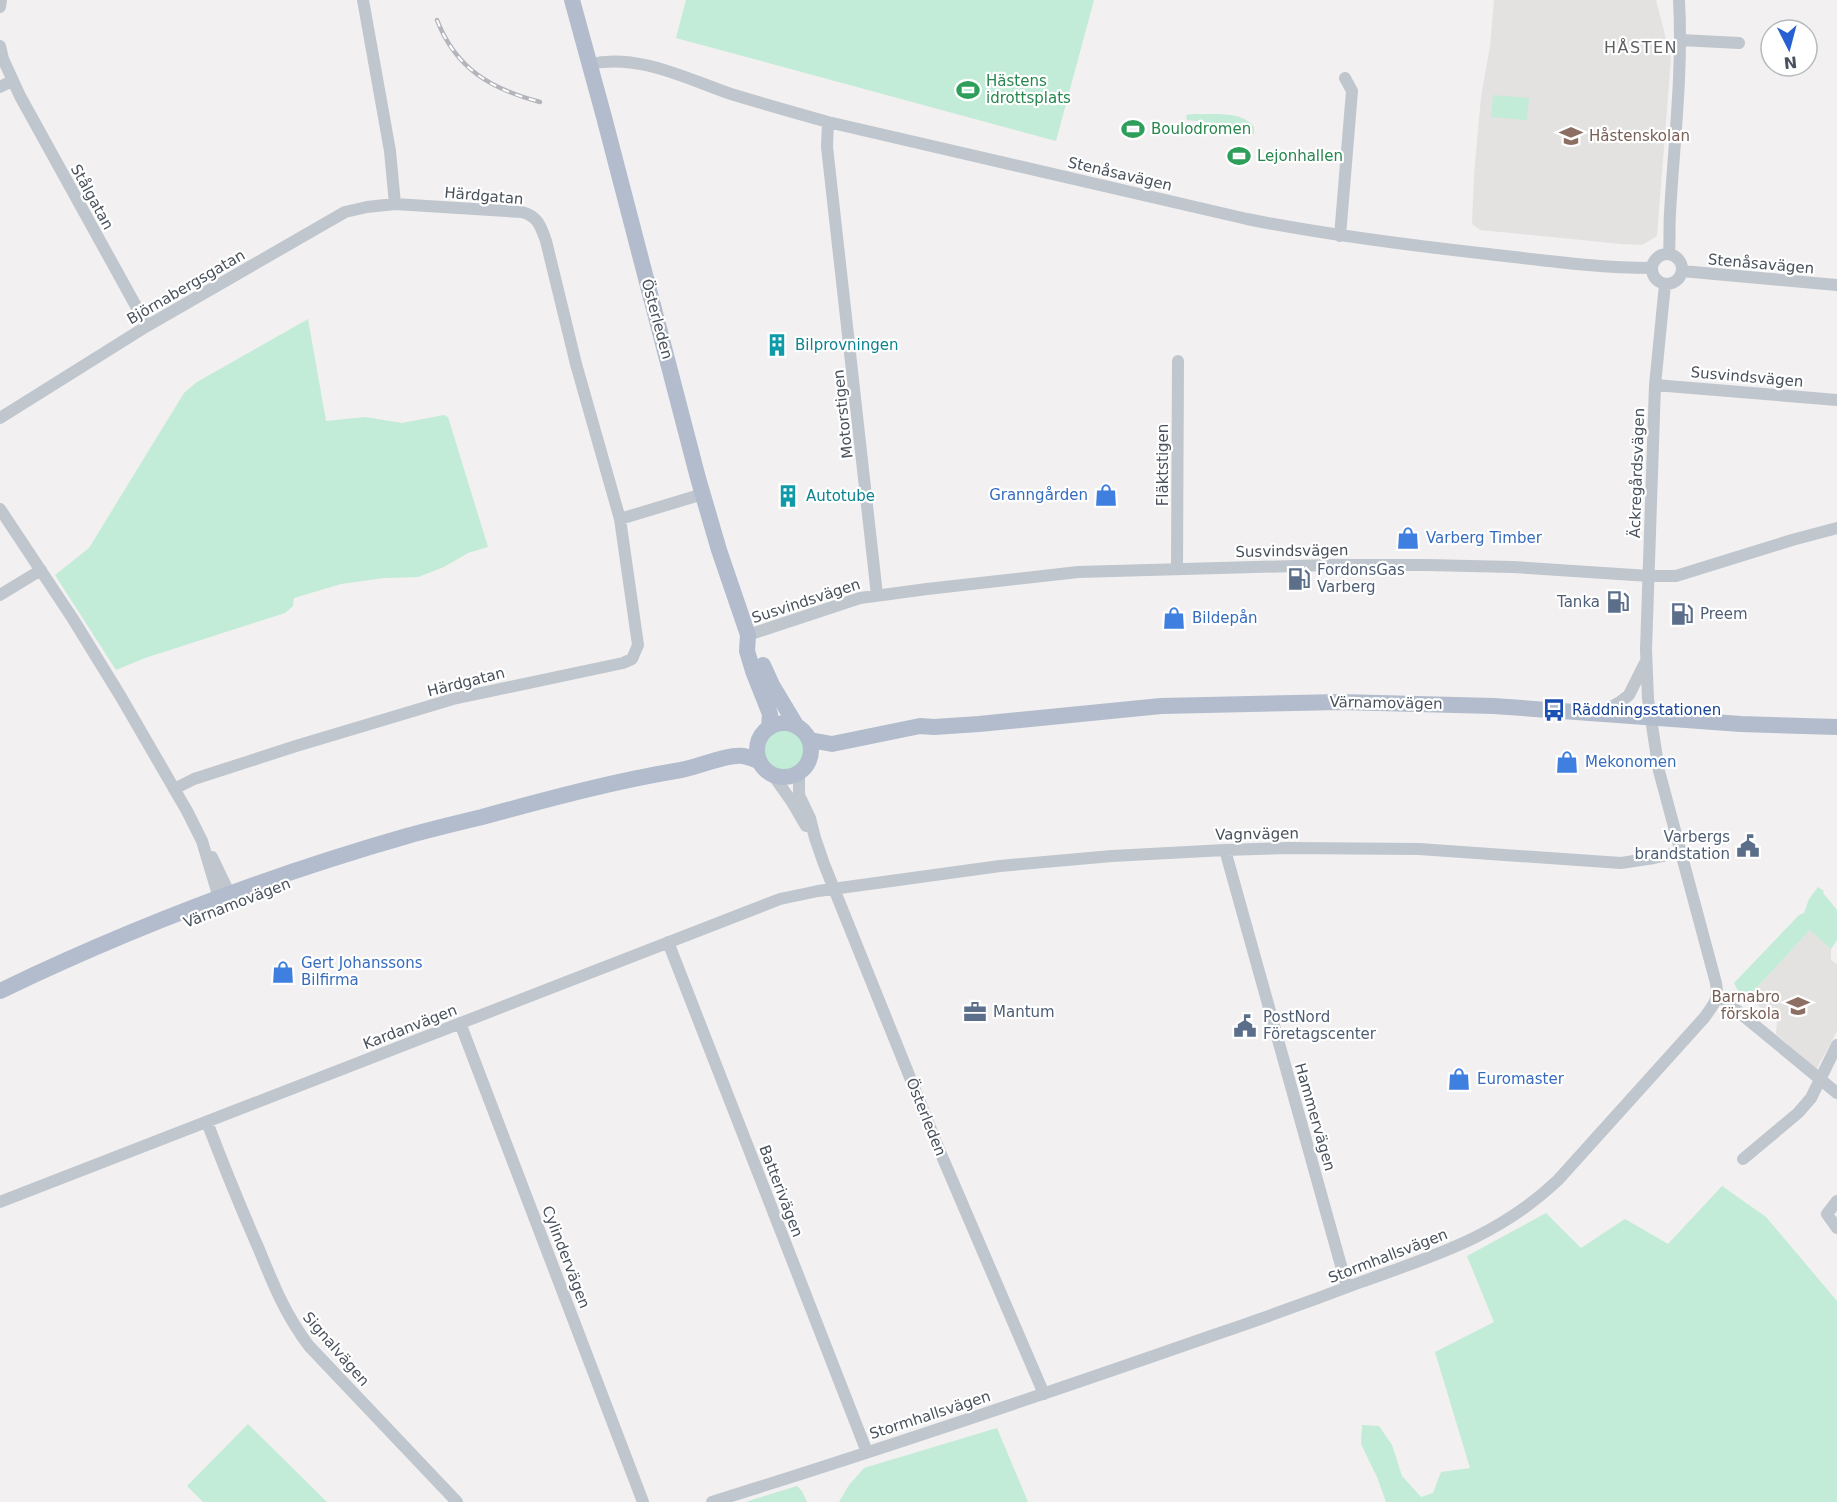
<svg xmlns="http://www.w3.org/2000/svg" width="1837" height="1502" font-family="'DejaVu Sans',sans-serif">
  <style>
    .education { fill: #e3e2e1 }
    .green { fill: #c2ecd7 }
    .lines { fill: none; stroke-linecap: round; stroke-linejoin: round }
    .minor { stroke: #bfc6cd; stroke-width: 12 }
    .major { stroke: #b2bccc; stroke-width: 16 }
    .rail-casing { stroke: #b3b5ba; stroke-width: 4.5 }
    .rail { stroke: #fff; stroke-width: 2; stroke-dasharray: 7; stroke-linecap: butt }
    .labels { text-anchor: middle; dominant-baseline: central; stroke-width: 4.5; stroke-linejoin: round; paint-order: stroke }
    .leisure-label { font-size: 15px; fill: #27864d; stroke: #fff; text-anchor: start }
    .education-label { font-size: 15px; fill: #785e54; stroke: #fff; text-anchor: start }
    .street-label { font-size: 15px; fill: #49515c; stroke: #fff }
    .culture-label { font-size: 15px; fill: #0d838f; stroke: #fff; text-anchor: start }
    .shop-label { font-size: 15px; fill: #366cbe; stroke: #fff; text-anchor: start }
    .service-label { font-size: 15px; fill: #4e5e75; stroke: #fff; text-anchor: start }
    .transit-label { font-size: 15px; fill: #164399; stroke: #fff; text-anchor: start }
    .neighbourhood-label { font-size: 16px; letter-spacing: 1.5px; fill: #5d5f64; stroke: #fff }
  </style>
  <rect width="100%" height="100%" fill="#f2f0f0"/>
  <path class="education" d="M1494,0H1656L1671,58L1657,236L1642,245L1621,244L1480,230L1472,224L1474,175L1481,97L1490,46Z
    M1811,929L1831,949V960L1837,964V1031L1816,1070L1776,1034L1777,1022L1770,1014L1747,998Z"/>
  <path class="green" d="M686,0H1094L1056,141L676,38Z
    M1493,95L1529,98L1527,120L1491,117Z
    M1193,114C1212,115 1241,110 1254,127V134L1237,133L1224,124L1187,120L1186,115Z
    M308,319L326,421L365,417L402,423L444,415L448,417L488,547L468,553L444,567L418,577L384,578L341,584L294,598L293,606L285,613L145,658L116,670L55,575L89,548L184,393L197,382Z
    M762 749a22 22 0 1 1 44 0a22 22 0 1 1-44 0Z
    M1818,887L1824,891L1823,893L1837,910V940L1831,949L1810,930L1747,998L1738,991L1734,983L1799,915L1804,913L1809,899Z
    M1722,1186L1766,1217L1837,1301V1502H1386L1377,1477L1361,1444L1362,1425L1379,1426L1392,1445L1402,1476L1421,1497L1433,1493L1441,1472L1470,1468L1435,1352L1494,1322L1467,1256L1546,1213L1581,1248L1625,1219L1668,1244Z
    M248,1424L327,1502H203L187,1486Z
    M997,1428L1028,1502H839L849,1485L864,1468Z
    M797,1486L802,1491L807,1502H745Z"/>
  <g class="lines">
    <path class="minor" d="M0,7L1,0
      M1681,40L1739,43
      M0,46L3,59L20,96L147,326
      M590,64C638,53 687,79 731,94C764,104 796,113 828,122L1247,219C1327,235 1407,245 1488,254C1542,260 1597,268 1652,268
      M0,87L12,81
      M828,122L827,147L877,595
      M1340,236L1352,91L1345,78
      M1669,254C1670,241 1669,227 1670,213C1674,142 1683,71 1679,0
      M1652 269a15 15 0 1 1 30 0a15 15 0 1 1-30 0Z
      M1682,271L1837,285
      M1655,385L1837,400
      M0,418L147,326L345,212L367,207L395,204
      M0,509L73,619L121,697L187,811L202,841L222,908
      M620,519L703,494
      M1177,568L1178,361
      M0,595L41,570
      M748,635L860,598L927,589L1078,572L1329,565H1427L1513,567L1649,576H1676L1792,540L1837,528
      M1600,713L1620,702L1629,695L1645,663
      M799,773V795L810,818L815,838L824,864L938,1147L1044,1394
      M773,775L792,802L806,826
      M174,789L194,779L296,746L453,699L623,663L632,659L638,645L620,519L576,364L546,241C541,227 538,216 522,212L395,204L390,151L363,0
      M1225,850L1347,1287
      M212,857L234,903
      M668,942L867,1452
      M1718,995L1837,1093
      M460,1023L643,1502
      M207,1122C223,1164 240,1206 258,1247C273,1284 285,1314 309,1346L457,1502
      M1743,1159L1798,1113L1811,1098L1837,1045
      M1837,1201L1827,1214L1837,1228
      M0,1202L780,899L818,891L1000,866L1112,856L1225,850L1289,848L1419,849L1621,863L1654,858L1681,852
      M712,1502C879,1450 1045,1394 1211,1336C1261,1319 1311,1301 1361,1282C1436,1255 1499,1236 1558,1180L1704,1018C1714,1004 1719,1000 1716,983L1659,771L1648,699L1646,650L1655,385L1665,284"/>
    <path class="major" d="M572,0L604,117L698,478L719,550L748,635L747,651L753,671L770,714L769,727
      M763,665L772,685L796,725
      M757 750a27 27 0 1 1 54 0a27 27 0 1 1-54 0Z
      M810,740L832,744L920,726L934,727L979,724L1161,706L1340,702L1494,706L1741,724L1837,727
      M0,991C131,928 267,876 407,836C432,829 457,823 482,817C548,799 614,781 681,770C699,767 726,754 743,756C749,757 754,759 760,762"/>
    <g class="rail-casing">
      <path id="rail" d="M437,20C456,69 491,89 540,102"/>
    </g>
    <use href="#rail" class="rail"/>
  </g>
  <defs>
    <g id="stadium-bare" transform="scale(1.8)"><path d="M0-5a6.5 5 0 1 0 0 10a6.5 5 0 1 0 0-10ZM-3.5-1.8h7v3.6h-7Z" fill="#2e9e5b" stroke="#fff" stroke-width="2.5" paint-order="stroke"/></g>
    <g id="school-bare" transform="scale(1.8)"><path d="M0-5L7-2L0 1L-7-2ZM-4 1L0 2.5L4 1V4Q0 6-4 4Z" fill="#8d6e63" stroke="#fff" stroke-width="2.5" paint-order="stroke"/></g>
    <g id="building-bare" transform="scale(1.8)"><path d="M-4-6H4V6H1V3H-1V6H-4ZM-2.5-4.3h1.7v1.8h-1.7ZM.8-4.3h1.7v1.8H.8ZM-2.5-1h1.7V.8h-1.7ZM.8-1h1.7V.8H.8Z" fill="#0f9aa8" stroke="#fff" stroke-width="2.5" paint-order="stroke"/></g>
    <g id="shop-bare" transform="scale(1.8)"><path d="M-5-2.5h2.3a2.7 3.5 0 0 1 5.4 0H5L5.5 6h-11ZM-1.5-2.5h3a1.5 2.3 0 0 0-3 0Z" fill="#3f7fe0" stroke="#fff" stroke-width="2.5" paint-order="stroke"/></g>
    <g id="fuel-bare" transform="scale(1.8)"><path d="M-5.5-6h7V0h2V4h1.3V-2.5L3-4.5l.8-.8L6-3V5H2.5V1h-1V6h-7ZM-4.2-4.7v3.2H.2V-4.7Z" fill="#5c6f8a" stroke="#fff" stroke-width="2.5" paint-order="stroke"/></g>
    <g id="bus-bare" transform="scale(1.8)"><path d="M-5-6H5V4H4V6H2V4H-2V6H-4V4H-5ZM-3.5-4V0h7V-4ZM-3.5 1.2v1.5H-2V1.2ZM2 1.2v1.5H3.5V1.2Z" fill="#1a4fb4" stroke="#fff" stroke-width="2.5" paint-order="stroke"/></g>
    <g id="civic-bare" transform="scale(1.8)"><path d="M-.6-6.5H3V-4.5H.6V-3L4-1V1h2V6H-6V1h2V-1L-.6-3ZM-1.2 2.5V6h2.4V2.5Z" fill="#5c6f8a" stroke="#fff" stroke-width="2.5" paint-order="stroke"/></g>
    <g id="office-bare" transform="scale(1.8)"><path d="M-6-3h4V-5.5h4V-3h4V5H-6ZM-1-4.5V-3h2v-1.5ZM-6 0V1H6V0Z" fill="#5c6f8a" stroke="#fff" stroke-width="2.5" paint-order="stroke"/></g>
  </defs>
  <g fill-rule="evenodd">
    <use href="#stadium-bare" x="968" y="90"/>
    <use href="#stadium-bare" x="1133" y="129"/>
    <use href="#school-bare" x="1571" y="136"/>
    <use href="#stadium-bare" x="1239" y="156"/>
    <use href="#building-bare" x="777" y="345"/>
    <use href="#shop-bare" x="1106" y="495"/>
    <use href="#building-bare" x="788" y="496"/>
    <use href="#shop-bare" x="1408" y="538"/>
    <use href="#fuel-bare" x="1299" y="579"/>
    <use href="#fuel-bare" x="1618" y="602"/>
    <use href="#fuel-bare" x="1682" y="614"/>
    <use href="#shop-bare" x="1174" y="618"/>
    <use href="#bus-bare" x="1554" y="710"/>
    <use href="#shop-bare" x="1567" y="762"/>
    <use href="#civic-bare" x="1748" y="846"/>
    <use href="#shop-bare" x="283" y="972"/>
    <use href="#school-bare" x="1798" y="1006"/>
    <use href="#office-bare" x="975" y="1012"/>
    <use href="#civic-bare" x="1245" y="1026"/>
    <use href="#shop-bare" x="1459" y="1079"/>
  </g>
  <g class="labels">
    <g class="leisure-label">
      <text x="986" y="81">Hästens<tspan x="986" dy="17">idrottsplats</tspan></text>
      <text x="1151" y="129">Boulodromen</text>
      <text x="1257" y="156">Lejonhallen</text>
    </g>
    <g class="education-label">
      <text x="1589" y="136">Håstenskolan</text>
      <text x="1780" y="997" text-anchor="end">Barnabro<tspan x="1780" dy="17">förskola</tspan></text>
    </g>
    <g class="street-label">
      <text transform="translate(1120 174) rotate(13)">Stenåsavägen</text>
      <text transform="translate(484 196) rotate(5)">Härdgatan</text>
      <text transform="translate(92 197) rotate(61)">Stålgatan</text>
      <text transform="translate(1761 264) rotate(5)">Stenåsavägen</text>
      <text transform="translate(186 287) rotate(-30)">Björnabergsgatan</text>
      <text transform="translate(657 319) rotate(75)">Österleden</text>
      <text transform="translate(1747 377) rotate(5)">Susvindsvägen</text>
      <text transform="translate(843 414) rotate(-96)">Motorstigen</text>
      <text transform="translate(1163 465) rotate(-90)">Fläktstigen</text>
      <text transform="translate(1637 473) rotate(-88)">Äckregårdsvägen</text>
      <text transform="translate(1292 551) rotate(-1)">Susvindsvägen</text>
      <text transform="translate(806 601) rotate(-18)">Susvindsvägen</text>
      <text transform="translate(466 682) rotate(-14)">Härdgatan</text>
      <text transform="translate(1386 703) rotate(1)">Värnamovägen</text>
      <text transform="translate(1257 834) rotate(-1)">Vagnvägen</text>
      <text transform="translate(237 903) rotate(-21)">Värnamovägen</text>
      <text transform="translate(410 1027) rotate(-21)">Kardanvägen</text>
      <text transform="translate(926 1117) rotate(68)">Österleden</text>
      <text transform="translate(1315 1117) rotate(74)">Hammervägen</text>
      <text transform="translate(781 1191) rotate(69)">Batterivägen</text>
      <text transform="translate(1388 1256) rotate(-21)">Stormhallsvägen</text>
      <text transform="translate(566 1257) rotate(69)">Cylindervägen</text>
      <text transform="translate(336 1349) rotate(49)">Signalvägen</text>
      <text transform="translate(930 1415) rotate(-18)">Stormhallsvägen</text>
    </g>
    <g class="culture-label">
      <text x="795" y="345">Bilprovningen</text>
      <text x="806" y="496">Autotube</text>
    </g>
    <g class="shop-label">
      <text x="1088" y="495" text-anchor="end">Granngården</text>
      <text x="1426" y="538">Varberg Timber</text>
      <text x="1192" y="618">Bildepån</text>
      <text x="1585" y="762">Mekonomen</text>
      <text x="301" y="963">Gert Johanssons<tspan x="301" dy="17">Bilfirma</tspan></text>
      <text x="1477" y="1079">Euromaster</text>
    </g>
    <g class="service-label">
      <text x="1317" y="570">FordonsGas<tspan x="1317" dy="17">Varberg</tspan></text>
      <text x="1600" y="602" text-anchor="end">Tanka</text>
      <text x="1700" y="614">Preem</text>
      <text x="1730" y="837" text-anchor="end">Varbergs<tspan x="1730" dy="17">brandstation</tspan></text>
      <text x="993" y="1012">Mantum</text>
      <text x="1263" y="1017">PostNord<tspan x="1263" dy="17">Företagscenter</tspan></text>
    </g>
    <g class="transit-label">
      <text x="1572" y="710">Räddningsstationen</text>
    </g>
    <g class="neighbourhood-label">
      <text x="1641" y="47">HÅSTEN</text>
    </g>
  </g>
  <g transform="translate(1789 48) rotate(174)"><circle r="28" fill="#ffffff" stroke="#b6b9be" stroke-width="1.5"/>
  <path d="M0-4.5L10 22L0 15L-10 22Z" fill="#2860d4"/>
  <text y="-9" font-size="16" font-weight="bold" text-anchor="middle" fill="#49515c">N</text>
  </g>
</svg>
